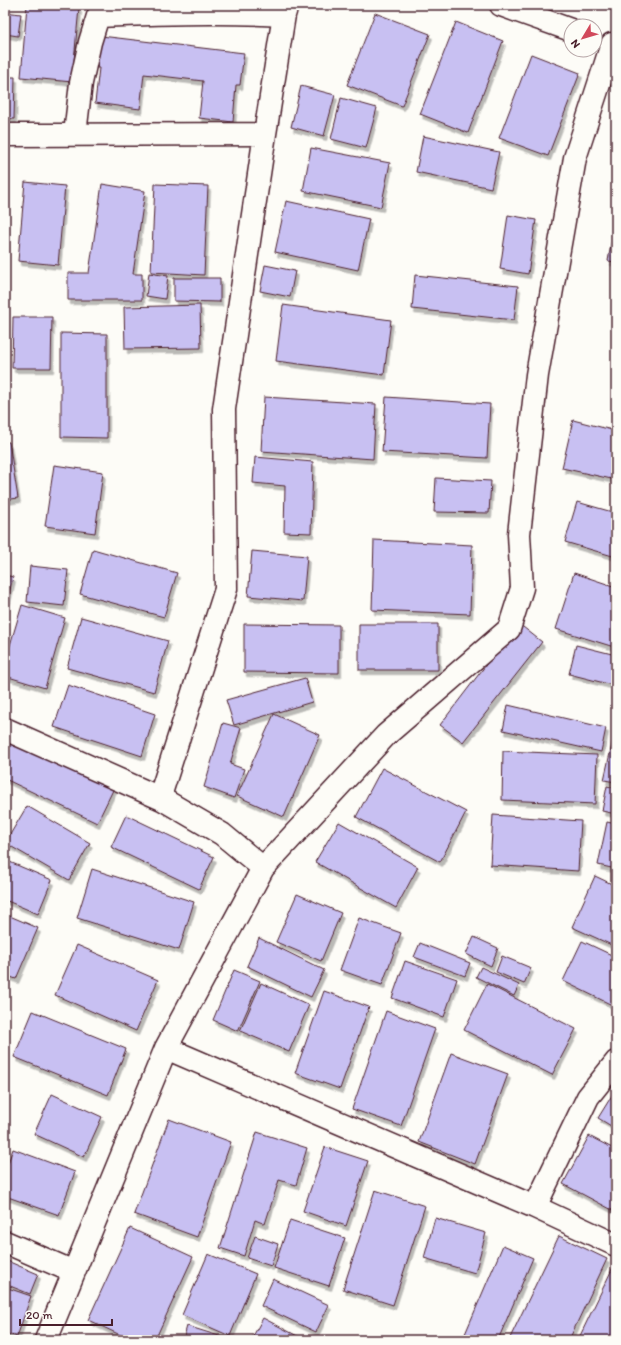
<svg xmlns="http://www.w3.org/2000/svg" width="621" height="1345" font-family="Itim,sans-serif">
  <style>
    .building { fill: #c8c0f2; stroke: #4a1f2b; filter: url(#shadow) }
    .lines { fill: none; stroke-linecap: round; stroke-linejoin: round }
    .minor-casing { stroke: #4a1f2b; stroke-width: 25 }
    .minor { stroke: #fdfcf7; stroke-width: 22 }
  </style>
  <defs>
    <filter id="shadow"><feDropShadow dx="2.5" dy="4.5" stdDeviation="0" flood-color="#0004"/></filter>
  </defs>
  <rect width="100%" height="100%" fill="#fdfcf7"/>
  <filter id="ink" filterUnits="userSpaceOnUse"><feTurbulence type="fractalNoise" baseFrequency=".025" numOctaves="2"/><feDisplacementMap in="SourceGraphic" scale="8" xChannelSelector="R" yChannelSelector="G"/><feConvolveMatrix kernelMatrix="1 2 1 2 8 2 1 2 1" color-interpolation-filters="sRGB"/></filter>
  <g filter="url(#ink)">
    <path class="building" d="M27,5H49L79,8L72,82L21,77Z
      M5,12L21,14L18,36L5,34Z
      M375,13L430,34L402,106L347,85Z
      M456,22L503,41L468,133L420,114Z
      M101,36L244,53L240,85H236L233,122L199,118L203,81L144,74L140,109L95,103L99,68H97Z
      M531,54L580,73L548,156L499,138Z
      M5,77H15L14,119L5,118Z
      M301,86L335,95L324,136L291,127Z
      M341,98L377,108L366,148L331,139Z
      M423,136L499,152L491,188L416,172Z
      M311,148L390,163L381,207L303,191Z
      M25,182L65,186L58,265L18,261Z
      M102,184L145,191L133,274H142V300H68V273H89Z
      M155,184L208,186L204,275L151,272Z
      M286,201L369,219L358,270L275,252Z
      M508,215L536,220L528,274L500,269Z
      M616,216V262L608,261Z
      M265,265L295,271L290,297L260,291Z
      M149,273L168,276L165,299L146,296Z
      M415,275L518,286L514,320L412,309Z
      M174,278H220V302L174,301Z
      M200,305L201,348L125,349L124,307Z
      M283,305L391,320L384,375L276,361Z
      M13,317H52L51,368H12Z
      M61,333L107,334V438L61,437Z
      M264,397L376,404L373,459L261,451Z
      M386,397L490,404L487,458L382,452Z
      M573,420L616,431V480L562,468Z
      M5,442H9L18,498L5,500Z
      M255,457L313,462L311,533L284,532L285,486L253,483Z
      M54,465L103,472L95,533L45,526Z
      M436,478L491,481L489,513L434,512Z
      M577,502L616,513V557L565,542Z
      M374,540L472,545L470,614L372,610Z
      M93,549L177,573L164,617L80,594Z
      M252,551L307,556L303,601L248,596Z
      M30,566L68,570L64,606L27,602Z
      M574,573L616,587V640L614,647L556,629Z
      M5,575L13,577L5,611Z
      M22,605L65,618L45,688L5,676V662Z
      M81,617L168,641L154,692L67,668Z
      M518,623L542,642L463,742L440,725Z
      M244,624L339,625V673L244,672Z
      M359,624H438V670H359Z
      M576,645L616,655V668L612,685L569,674Z
      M305,678L312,702L234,725L226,700Z
      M68,685L155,714L142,756L54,727Z
      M508,705L606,728L601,752L503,730Z
      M274,714L320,735L284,817L237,796Z
      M223,723L241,728L230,764L244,769L234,798L204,787Z
      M615,731H616V782L604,780Z
      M5,735L114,788L97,823L5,779Z
      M503,751L597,755L595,804L502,800Z
      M382,768L466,812L440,862L356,817Z
      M607,786L616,788V814L602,811Z
      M27,806L90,843L69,880L5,843Z
      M126,815L214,857L199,889L111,847Z
      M493,815L581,821L578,871L490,865Z
      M339,822L418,867L396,908L315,862Z
      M607,822L616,824V869L598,865Z
      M5,860L52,880L38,914L5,900Z
      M92,869L194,902L179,950L77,918Z
      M595,876L616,886V947L572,927Z
      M297,894L341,913L321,961L276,942Z
      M5,914L38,928L16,979L5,975Z
      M359,918L401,933L382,985L340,970Z
      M474,937L498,948L491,966L466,954Z
      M259,938L324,970L311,997L247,966Z
      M582,941L616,957V1007L563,981Z
      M420,943L470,963L465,976L414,957Z
      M77,945L158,980L136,1031L55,995Z
      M502,956L531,968L524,984L496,972Z
      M405,961L457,979L444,1017L392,998Z
      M481,967L519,985L514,996L476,977Z
      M234,970L260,981L238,1031L213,1020Z
      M261,983L309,1005L289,1052L240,1031Z
      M487,984L576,1029L552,1075L464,1030Z
      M324,991L369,1007L340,1089L295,1073Z
      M33,1011L126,1049L108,1095L14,1057Z
      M386,1011L435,1029L401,1126L352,1109Z
      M451,1053L508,1074L475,1164L419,1142Z
      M616,1089V1129L598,1118Z
      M52,1094L102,1117L84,1157L34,1134Z
      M169,1119L231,1142L197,1237L134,1214Z
      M257,1132L307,1148L296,1185L279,1180L265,1224L255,1220L244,1256L220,1248Z
      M589,1136L616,1150V1212L563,1184Z
      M325,1147L368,1161L346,1226L303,1211Z
      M13,1149L75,1172L59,1215L5,1196V1171Z
      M375,1190L425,1206L393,1305L343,1289Z
      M435,1218L486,1233L475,1273L424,1258Z
      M290,1220L345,1238L329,1286L274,1268Z
      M130,1228L193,1257L155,1340H131L88,1320Z
      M255,1236L278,1244L271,1266L247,1258Z
      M559,1236L607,1259L569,1340H509Z
      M503,1245L533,1258L498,1340H478L465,1334Z
      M208,1254L256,1274L230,1336L182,1315Z
      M5,1260L38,1274L30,1294L5,1284Z
      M616,1261V1331L612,1340H578Z
      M273,1279L329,1305L316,1332L261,1306Z
      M5,1287L31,1296L17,1337L5,1333Z
      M263,1318L305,1340H251Z
      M187,1326L232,1340H183Z"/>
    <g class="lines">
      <g class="minor-casing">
        <path id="minor" d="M501,5L571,30
          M75,134L81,83L90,42L98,16C160,13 222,11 284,15
          M5,135L265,134
          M5,729L162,799L222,834L263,868
          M162,799V790L226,589L224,409L265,134L284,15L287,5
          M166,1048L535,1207L616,1245
          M535,1207L588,1097L616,1062
          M5,1242L74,1272
          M46,1340L166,1048L263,868L386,735L509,629L522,588L519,534L537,375L575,158L612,44"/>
      </g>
      <use href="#minor" class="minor"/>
    </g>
  </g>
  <rect width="621" height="1345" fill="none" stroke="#fdfcf7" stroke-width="20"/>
  <rect x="10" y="10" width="601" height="1325" fill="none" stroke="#4a1f2b" stroke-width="1.5" filter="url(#ink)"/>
  <g transform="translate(583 38) rotate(232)"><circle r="19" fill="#fdfcf7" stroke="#b5a4a5"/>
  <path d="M0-3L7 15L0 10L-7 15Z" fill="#d1495b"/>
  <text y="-6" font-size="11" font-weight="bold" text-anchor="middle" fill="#4a1f2b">N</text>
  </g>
  <path d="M20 1319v6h92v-6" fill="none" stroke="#4a1f2b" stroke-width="2"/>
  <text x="26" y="1319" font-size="12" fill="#4a1f2b" stroke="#fdfcf7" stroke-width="3" paint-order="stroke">20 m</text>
</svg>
